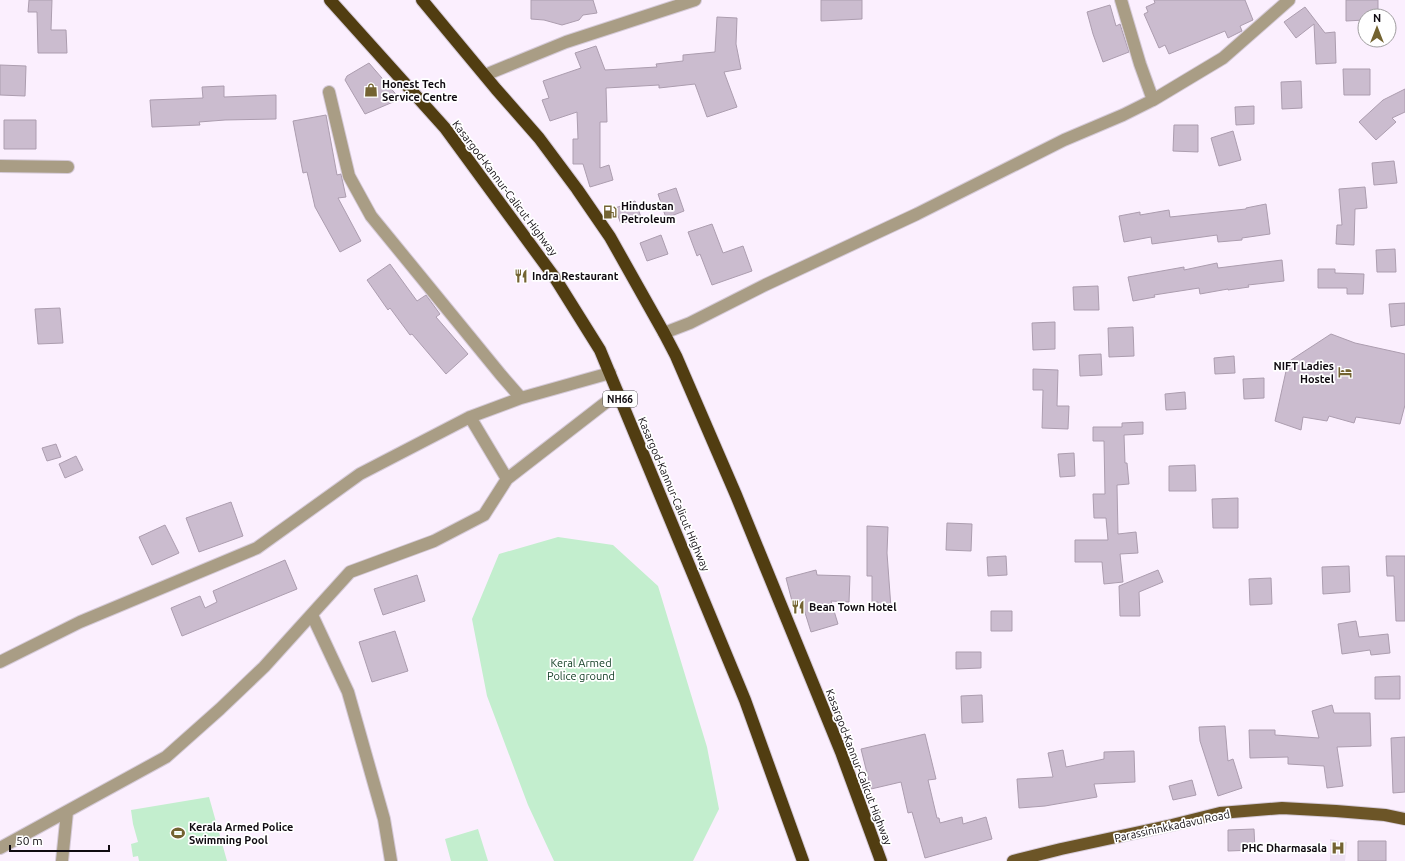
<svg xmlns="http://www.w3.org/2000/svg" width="1405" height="861" font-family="Ubuntu,sans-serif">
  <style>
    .medical { fill: #ede0f3 }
    .green { fill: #c3eece }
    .building { fill: #cbbccf; stroke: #ac9daf }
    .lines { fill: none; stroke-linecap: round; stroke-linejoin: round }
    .minor-casing { stroke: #d5cad8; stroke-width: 14 }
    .major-casing { stroke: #d5cad8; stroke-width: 14 }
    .highway-casing { stroke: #d5cad8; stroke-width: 14 }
    .minor { stroke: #a99d85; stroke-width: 12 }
    .major { stroke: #6c5527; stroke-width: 12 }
    .highway { stroke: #513d11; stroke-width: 12 }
    .labels { text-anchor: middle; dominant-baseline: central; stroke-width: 3.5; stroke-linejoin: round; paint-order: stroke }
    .shield { fill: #fff; stroke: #575458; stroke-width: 1 }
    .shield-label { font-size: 10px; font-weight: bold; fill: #0f0a10 }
    .poi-label { font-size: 11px; font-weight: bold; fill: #0f0a10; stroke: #fff; text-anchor: start }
    .street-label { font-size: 11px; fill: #0f0a10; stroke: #fff }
    .park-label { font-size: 11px; fill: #0c381e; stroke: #fff }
  </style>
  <rect width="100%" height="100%" fill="#fbeffe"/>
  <path class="medical" d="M1330,839L1347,842L1345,861H1330Z"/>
  <path class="green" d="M558,537L613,545L658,586L707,747L719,809L693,861H554L528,805L487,696L472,619L499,554Z
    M209,797L227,861H139L138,856L133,857L131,844L138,842L133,824L131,810Z
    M478,829L488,861H451L445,839Z"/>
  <path class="building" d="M29,0H52L51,30H66L67,53H38L37,12H28Z
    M531,0H593L597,13L583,15L579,20L562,25L544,20L531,19Z
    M821,0H862V19L821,21Z
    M1154,0H1245L1253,20L1240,26L1242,31L1228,38L1225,31L1169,54L1165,45L1159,48L1144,14L1148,12L1146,7L1155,3Z
    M1346,0H1378V16H1365V20L1346,21Z
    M1110,5L1116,26L1120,24L1129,52L1103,62L1093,34L1087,12Z
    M1305,7L1325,33L1335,32L1336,63L1316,64L1314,24L1296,38L1284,22Z
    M717,17L737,18L736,44L741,69L724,72L737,107L707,117L695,84L659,88V85L606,88L607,122H600V168L609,165L613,180L590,187L583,164H573V139H578L577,112L550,121L542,100L549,98L543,81L581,68L575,53L596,46L605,70L657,67L656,64L683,61V55L715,52Z
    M369,63L400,99L365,114L345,80L347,76Z
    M0,65L26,66L25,96L0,95Z
    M1343,69H1370V95H1344Z
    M1301,81L1302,108L1282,109L1281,82Z
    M224,86V97L276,95V119L225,120L199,122L200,125L152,127L150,100L203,98L202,87Z
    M1405,89V112L1392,118L1396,122L1376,140L1359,122L1383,100Z
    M1254,106V124L1236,125L1235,107Z
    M326,115L337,175L341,174L346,197L338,198L361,241L340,252L315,207L307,172L303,173L293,121Z
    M4,120H36V149H4Z
    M1174,125H1198V152L1173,151Z
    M1233,131L1241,160L1219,166L1211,138Z
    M1394,161L1397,183L1374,185L1372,163Z
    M1365,187L1367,208L1355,209L1354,245L1336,244L1337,225H1342L1339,189Z
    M676,188L684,211L666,218L658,194Z
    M635,201L641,217L621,224L615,208Z
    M1266,204L1270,234L1242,238V240L1218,242L1217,235L1152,244L1151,237L1124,242L1119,216L1140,212V215L1169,210L1170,217L1246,209V208Z
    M712,224L723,253L743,246L752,271L712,285L700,254L697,256L688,232Z
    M661,235L668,254L647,261L640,243Z
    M1395,249L1396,272H1377L1376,250Z
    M1282,260L1284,281L1248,285L1249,287L1228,290V289L1200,294L1199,288L1154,295L1155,297L1133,301L1128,277L1184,267V270L1217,263L1218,268Z
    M390,264L417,301L426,295L440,314L436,317L468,354L446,374L412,334L410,335L390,308L388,310L367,280Z
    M1318,269H1335V273L1364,274L1363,294H1347V288H1318Z
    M1098,286L1099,310H1074L1073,287Z
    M1405,303V325L1391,327L1389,304Z
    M60,308L63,343L38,344L35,309Z
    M1055,322V349L1033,350L1032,323Z
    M1133,327L1134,356L1109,357L1108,328Z
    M1331,334L1355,343L1405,354V405L1400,424L1356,417L1354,423L1329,416L1327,421L1303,417L1301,430L1275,421L1288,362Z
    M1101,354L1102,375L1080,376L1079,355Z
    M1234,356L1235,373L1215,374L1214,358Z
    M1033,369L1058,370L1057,406H1069L1068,429L1042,428L1043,390H1033Z
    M1264,378V398L1244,399L1243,379Z
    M1185,392L1186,409L1166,410L1165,394Z
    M1143,422V434L1124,435L1125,463H1127L1129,484L1117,485L1118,534L1136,532L1138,553L1120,554L1123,582L1104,584L1102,562H1075V540H1108L1106,518H1094L1093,494H1105L1104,441H1093V427H1122V423Z
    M56,444L61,457L47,461L42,448Z
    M1074,453L1075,476L1060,477L1058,454Z
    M76,456L83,470L65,478L59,464Z
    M1195,465L1196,491H1169V466Z
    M1238,498V528H1213L1212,499Z
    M231,502L243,536L199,552L186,518Z
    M947,523L972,524L971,551L946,550Z
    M165,525L179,553L152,565L139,537Z
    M867,526L888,527L887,553L891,608H878V602H872V576H867Z
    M1006,556L1007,575L988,576L987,557Z
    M1386,556H1405V621H1396L1394,576H1387Z
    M285,560L297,589L182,636L171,608L200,596L205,608L217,602L213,591Z
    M1349,566L1350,592L1323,594L1322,567Z
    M816,570L817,575L850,576L849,602L831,601L838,624L811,632L802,603L793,605L786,578Z
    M1158,570L1163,582L1139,592L1140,616H1120L1119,586Z
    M417,575L425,601L383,615L374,589Z
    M1271,578L1272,604L1250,605L1249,579Z
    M991,611H1012V631H991Z
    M1356,621L1359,637L1388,634L1390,653L1371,655L1370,650L1342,654L1338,624Z
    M395,631L408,671L372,682L359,642Z
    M956,652H981V668L956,669Z
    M1400,676V699H1375V677Z
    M982,695L983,722L962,723L961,696Z
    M1332,705L1334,713H1370L1371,746L1337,747L1343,786L1327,788L1324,766L1288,764V757L1250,758L1249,730H1275V735L1319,738L1312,711Z
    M1225,726L1228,761L1233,759L1242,788L1218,796L1200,741L1199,727Z
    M925,734L936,779L928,780L937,818H939L940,823L962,817L963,824L986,817L992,839L925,858L912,812L908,813L901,782L871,789L861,749Z
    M1405,737V792L1393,793L1391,738Z
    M1063,750L1066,767L1104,759V752L1134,751L1135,782L1094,784L1097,797L1045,806L1019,808L1017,779L1053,777L1048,753Z
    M1192,780L1196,795L1173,800L1169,786Z
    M1254,829L1255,850L1228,851V830Z
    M1358,841H1386V861H1358Z"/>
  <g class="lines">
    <g class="minor-casing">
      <path id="minor" d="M485,75L566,42L695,0
        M329,92L349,176L371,216L501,375L521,398
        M1153,100L1223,58L1289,0
        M0,166L68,167
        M664,333L690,323L765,285L917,214L1064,140L1123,115L1153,100L1140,64L1121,0
        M507,479L618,393
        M312,615L348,692L384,819L391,861
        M0,662L80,622L257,548L360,474L470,417L521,398L610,373
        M0,848L166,757L220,709L264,667L350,572L434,541L484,515L507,479L470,417
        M62,861L67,812"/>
    </g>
    <g class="major-casing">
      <path id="major" d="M1013,861L1061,849L1172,825L1220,813L1282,808L1336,811L1385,815L1405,819"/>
    </g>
    <g class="highway-casing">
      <path id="highway" d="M330,0L445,128L555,278L600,350L745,700L803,861
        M422,0L496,89L539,138L577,189L610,237L664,333L676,356L736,495L841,752L881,861"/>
    </g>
    <use href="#minor" class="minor"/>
    <use href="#major" class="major"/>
    <use href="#highway" class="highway"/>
  </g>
  <defs>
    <g id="shop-bare" transform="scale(1.08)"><path d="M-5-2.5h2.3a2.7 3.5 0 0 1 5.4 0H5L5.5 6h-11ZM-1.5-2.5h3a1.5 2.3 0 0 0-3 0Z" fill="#736331" stroke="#fff" stroke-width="2.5" paint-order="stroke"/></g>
    <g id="fuel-bare" transform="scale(1.08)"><path d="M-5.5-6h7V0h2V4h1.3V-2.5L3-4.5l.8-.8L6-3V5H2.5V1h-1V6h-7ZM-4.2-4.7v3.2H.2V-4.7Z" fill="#736331" stroke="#fff" stroke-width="2.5" paint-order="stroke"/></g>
    <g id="restaurant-bare" transform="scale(1.08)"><path d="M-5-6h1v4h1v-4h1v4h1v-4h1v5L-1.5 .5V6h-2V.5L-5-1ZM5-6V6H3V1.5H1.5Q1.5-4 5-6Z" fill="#736331" stroke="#fff" stroke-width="2.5" paint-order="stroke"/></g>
    <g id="hotel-bare" transform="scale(1.08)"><path d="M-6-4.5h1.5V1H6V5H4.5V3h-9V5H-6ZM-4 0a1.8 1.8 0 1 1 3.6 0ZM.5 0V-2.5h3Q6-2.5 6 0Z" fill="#736331" stroke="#fff" stroke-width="2.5" paint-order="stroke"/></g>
    <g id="stadium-bare" transform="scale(1.08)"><path d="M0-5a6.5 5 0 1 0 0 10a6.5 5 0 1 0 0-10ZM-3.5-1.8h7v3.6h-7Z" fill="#736331" stroke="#fff" stroke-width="2.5" paint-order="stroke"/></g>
    <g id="hospital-bare" transform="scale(1.08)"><path d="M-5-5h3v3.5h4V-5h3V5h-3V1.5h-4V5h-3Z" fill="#736331" stroke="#fff" stroke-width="2.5" paint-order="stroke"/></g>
  </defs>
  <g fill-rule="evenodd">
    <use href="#shop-bare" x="371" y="90"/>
    <use href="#fuel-bare" x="610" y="212"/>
    <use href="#restaurant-bare" x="521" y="276"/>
    <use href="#hotel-bare" x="1345" y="372"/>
    <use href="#restaurant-bare" x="798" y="607"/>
    <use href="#stadium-bare" x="178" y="833"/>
    <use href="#hospital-bare" x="1338" y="848"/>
  </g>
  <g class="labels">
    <rect class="shield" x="603" y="391" width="34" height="16" rx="3"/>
    <g class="shield-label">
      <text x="620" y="399">NH66</text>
    </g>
    <g class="poi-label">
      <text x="382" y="84">Honest Tech<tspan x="382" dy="13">Service Centre</tspan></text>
      <text x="621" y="206">Hindustan<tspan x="621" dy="13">Petroleum</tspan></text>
      <text x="532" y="276">Indra Restaurant</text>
      <text x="1334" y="366" text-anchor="end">NIFT Ladies<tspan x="1334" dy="13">Hostel</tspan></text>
      <text x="809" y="607">Bean Town Hotel</text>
      <text x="189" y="827">Kerala Armed Police<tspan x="189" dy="13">Swimming Pool</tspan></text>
      <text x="1327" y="848" text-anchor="end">PHC Dharmasala</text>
    </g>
    <g class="street-label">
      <text transform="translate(505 188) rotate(53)">Kasargod-Kannur-Calicut Highway</text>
      <text transform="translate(674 494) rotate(67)">Kasargod-Kannur-Calicut Highway</text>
      <text transform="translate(859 767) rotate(69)">Kasargod-Kannur-Calicut Highway</text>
      <text transform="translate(1172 826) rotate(-12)">Parassininkkadavu Road</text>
    </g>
    <g class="park-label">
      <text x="581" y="663">Keral Armed<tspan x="581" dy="13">Police ground</tspan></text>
    </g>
  </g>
  <g transform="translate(1377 28)"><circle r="19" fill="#ffffff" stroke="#9f9d9f"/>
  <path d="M0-3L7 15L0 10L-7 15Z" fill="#736331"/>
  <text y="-6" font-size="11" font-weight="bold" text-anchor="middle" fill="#0f0a10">N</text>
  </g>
  <path d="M10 845v6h99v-6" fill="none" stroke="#0f0a10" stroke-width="2"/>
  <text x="16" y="845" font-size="12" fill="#0f0a10" stroke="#ffffff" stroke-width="3" paint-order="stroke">50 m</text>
</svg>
